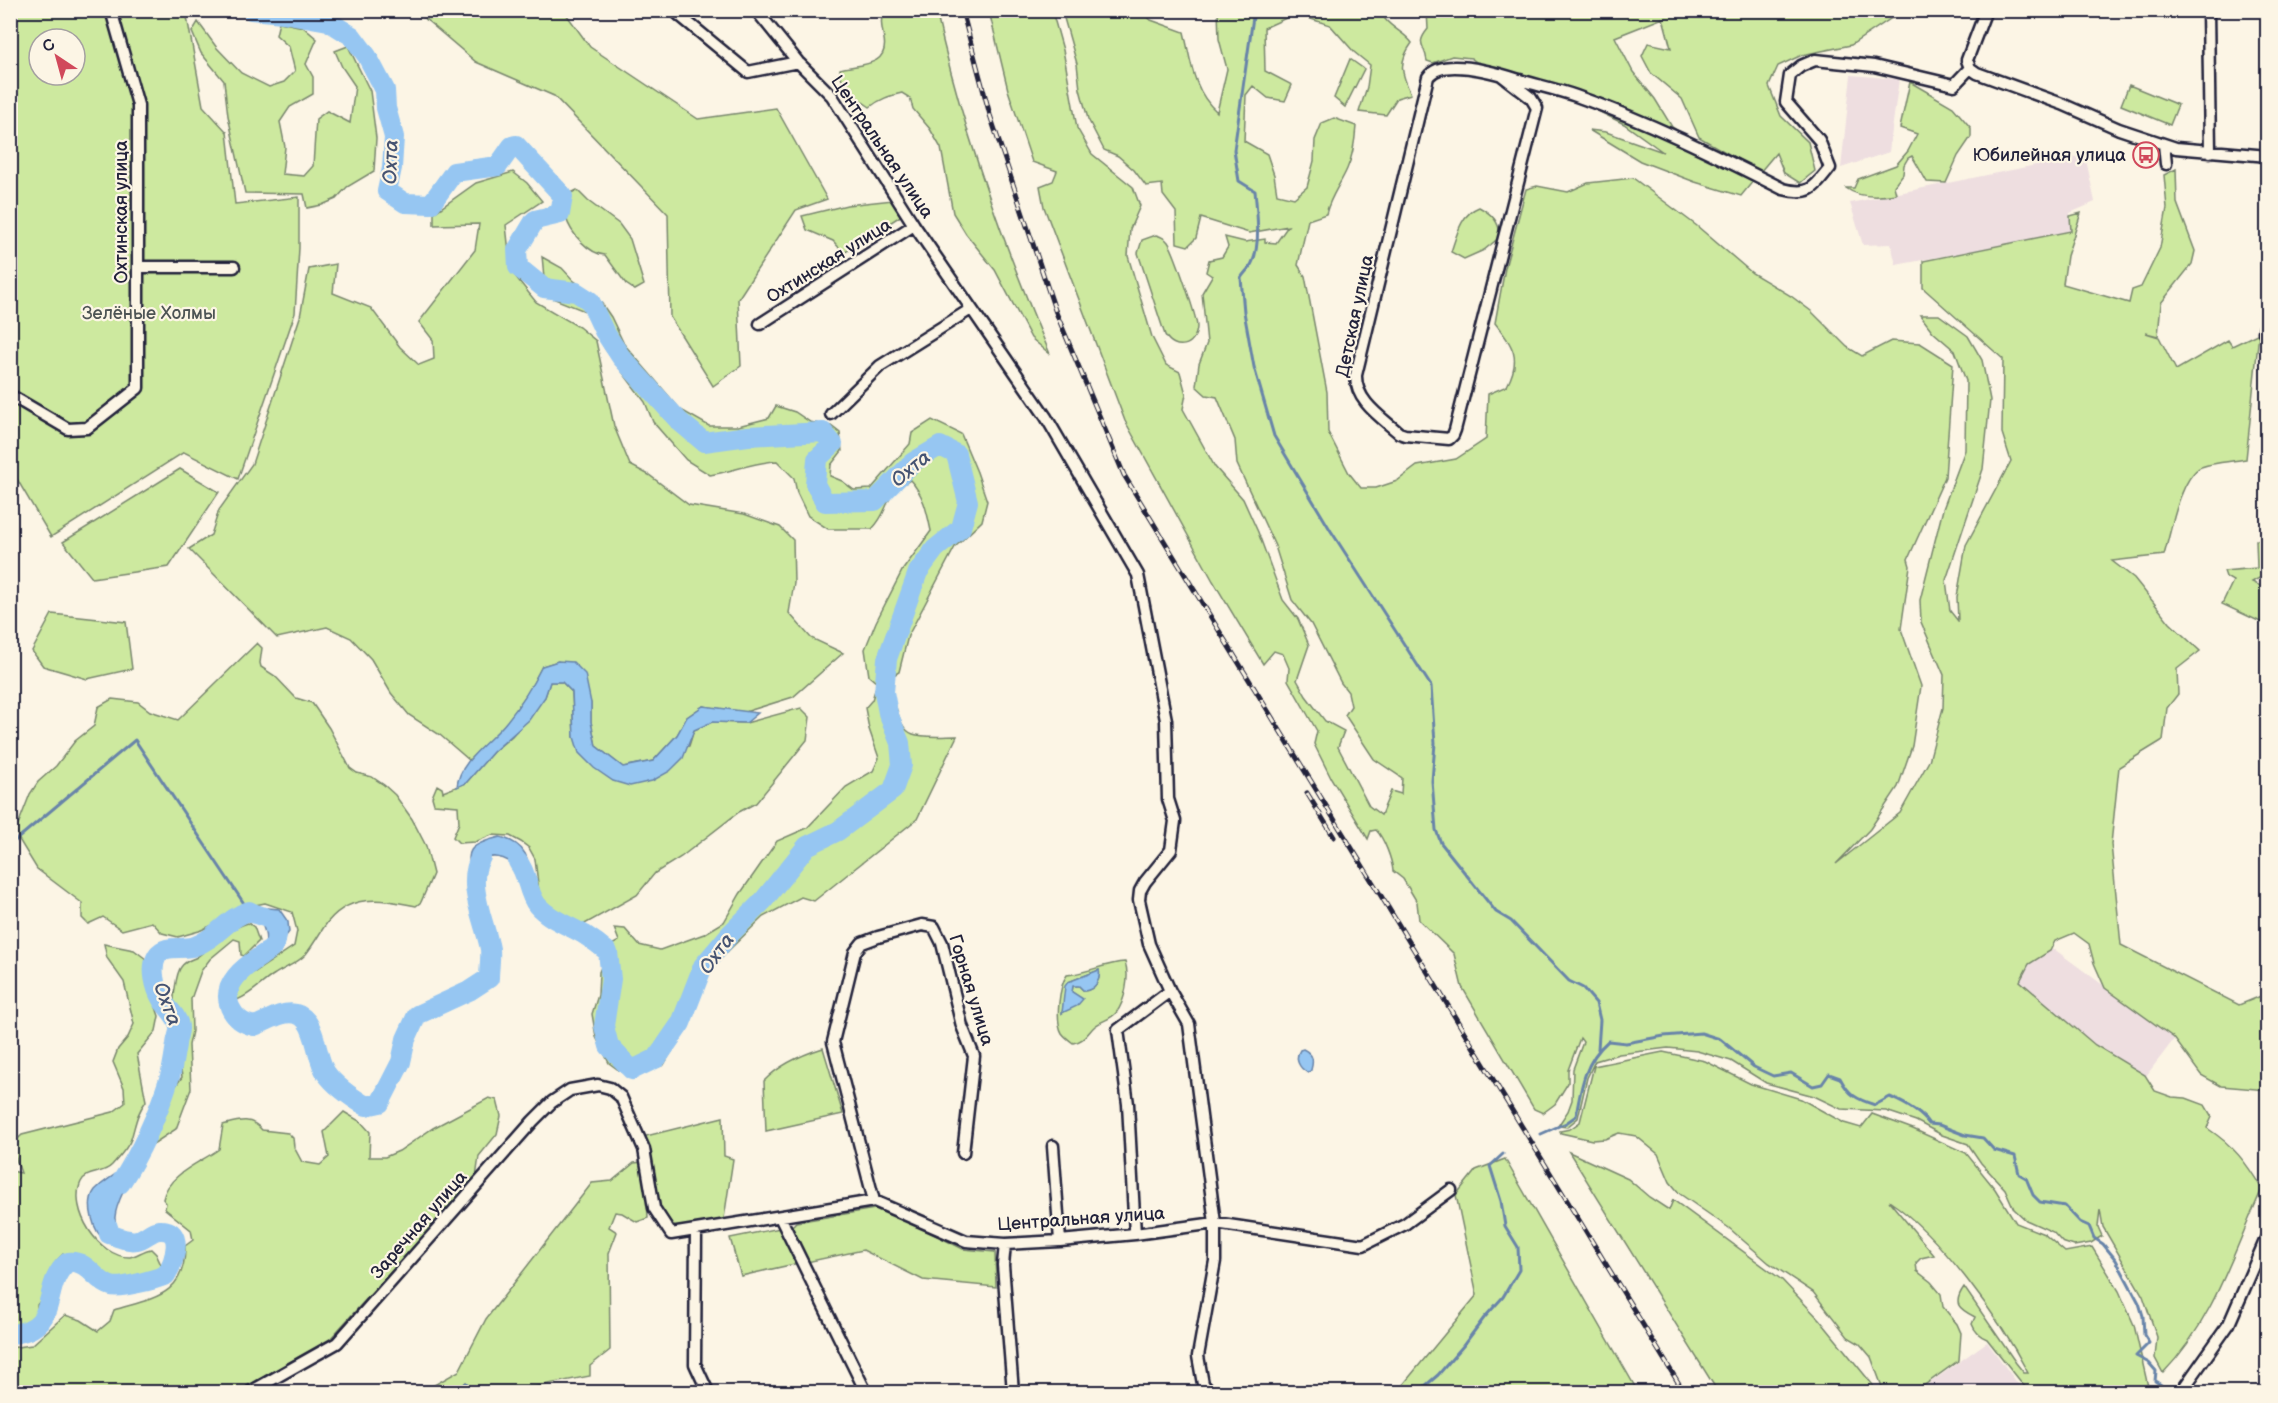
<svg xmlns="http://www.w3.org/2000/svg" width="2278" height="1403" font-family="'Balsamiq Sans',sans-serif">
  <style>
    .built { fill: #eedee0 }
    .green { fill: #cde99f; stroke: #78866d; stroke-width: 1.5; fill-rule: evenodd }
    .water { fill: #96c6f2; stroke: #6884a9; stroke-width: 1.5 }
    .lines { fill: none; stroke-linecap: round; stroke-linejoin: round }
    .stream { stroke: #6884a9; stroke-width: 3 }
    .river { stroke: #96c6f2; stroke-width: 20 }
    .street-casing { stroke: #22223b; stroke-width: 15 }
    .street { stroke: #fcf5e5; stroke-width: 10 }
    .rail-casing { stroke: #22223b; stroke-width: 5 }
    .rail { stroke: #fcf5e5; stroke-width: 3; stroke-dasharray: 9; stroke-linecap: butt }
    .labels { text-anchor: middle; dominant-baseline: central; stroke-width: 4.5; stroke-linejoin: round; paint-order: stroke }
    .street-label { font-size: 18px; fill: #22223b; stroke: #fcf5e5 }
    .poi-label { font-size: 18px; fill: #22223b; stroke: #fcf5e5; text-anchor: end }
    .park-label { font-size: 18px; fill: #4d5454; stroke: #fcf5e5 }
    .water-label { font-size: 20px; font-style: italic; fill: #455372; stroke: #fcf5e5 }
  </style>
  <rect width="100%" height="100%" fill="#fcf5e5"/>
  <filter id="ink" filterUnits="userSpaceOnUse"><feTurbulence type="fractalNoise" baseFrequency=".0167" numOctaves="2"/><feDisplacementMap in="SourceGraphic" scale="12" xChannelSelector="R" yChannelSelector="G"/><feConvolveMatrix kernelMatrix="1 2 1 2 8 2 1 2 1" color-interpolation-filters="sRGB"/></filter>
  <g filter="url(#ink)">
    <path class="built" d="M1851,75L1899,79L1889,152L1841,168Z
      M2085,155L2095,202L2070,213L2072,232L1896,265L1891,244L1863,245L1850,203Z
      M2054,949L2175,1038L2146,1076L2093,1045L2018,981L2030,962Z
      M1987,1342L2024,1392H1917Z"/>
    <path class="green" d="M10,11H186L203,106L227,132L235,204L299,197V248L295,313L238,479L184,452L51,537L11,469ZM39,39H75V75H39Z
      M416,11H564L590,47L698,119L776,108L827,199L796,210L738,299L741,366L713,386L670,317L668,214L554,96L476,62Z
      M883,11H936C962,128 1003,244 1050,354L1031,338L995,270L966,234L953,213L941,148L930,129L913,109L910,98L902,93C889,96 880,99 870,107C858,99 839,85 840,69C859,64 889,67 884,39C882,29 880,21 883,11Z
      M989,11H1052L1063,50L1077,128L1092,154L1133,187L1140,206L1130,229L1128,256L1152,337L1166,365L1180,372L1186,394L1183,409L1215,467L1243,499L1258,532L1283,600L1298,619L1309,645L1297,680L1306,696L1325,721L1344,731L1338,747L1369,806L1381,815L1391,791L1401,794L1402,778L1374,759L1345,715L1351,706L1348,692L1341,683L1311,624L1292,600L1275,546L1237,464L1235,440L1217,397L1206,395L1196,386L1199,364L1207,343L1202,293L1212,276L1206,272L1209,260L1222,257L1228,247L1225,237L1245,242L1265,239V242L1276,243L1288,226L1249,233L1201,218L1196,238L1188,246L1177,243L1176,212L1163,195L1162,184L1146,186L1134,170L1118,156L1104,150L1088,119L1080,89L1077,64L1062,11H1141L1151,20L1184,32C1191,61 1193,91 1217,112L1227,69L1219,39L1218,11H1385V19C1393,29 1405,33 1412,43C1398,62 1401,73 1411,94L1397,98L1386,115L1359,112L1367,87L1370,65L1354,52L1330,25L1295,14L1264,28L1265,71L1292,85L1285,101L1268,98L1253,86L1246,95L1244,141L1267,154L1274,175L1277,194L1294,198L1307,187L1314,161L1315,140L1322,123L1334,118L1356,126C1355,141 1353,156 1347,169C1340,185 1330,197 1326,214L1308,220L1298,265L1305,276L1327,392L1328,432L1349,473L1361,488H1376L1397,481L1417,466L1456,459L1486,439L1488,394L1507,386C1522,358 1513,346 1495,323L1505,268L1526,189L1537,186L1568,192L1588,183L1633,178L1697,226L1752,273L1791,296L1811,311L1847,347L1862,356L1891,341L1920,343L1953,364L1945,477L1908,559L1910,566L1901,629L1921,686L1912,746L1898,787L1870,829L1836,864L1900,813L1929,761L1943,708L1944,675L1921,622L1920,600L1943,509L1965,450L1966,381L1955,351L1933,332L1920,315H1939L1968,336L1982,360L1990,400L1983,469L1946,580L1950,611L1958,621L1957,597L1966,545L2011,461L2002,433L2003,359L1923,288V261L2071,231L2070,216L2081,213L2067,256L2063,284L2129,303L2132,290L2141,287L2160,248L2167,208L2164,175L2176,169L2177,203L2195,251L2192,264L2161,303L2158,336L2146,333L2159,337L2176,370L2228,340L2232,346L2259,333L2246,459C2235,461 2208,463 2199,468C2179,482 2171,532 2164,555L2112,561L2134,578L2170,623L2200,651L2177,669L2178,694L2167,708L2163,740L2119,767L2111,844L2121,945L2239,1005L2261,996L2267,991V1090L2221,1086L2201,1075L2174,1038L2105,988L2094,963L2089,944L2074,933L2055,941L2050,951L2029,964L2020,981L2095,1045L2145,1075L2155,1091L2172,1097L2186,1098L2205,1105L2212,1117L2207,1128C2234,1146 2246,1162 2262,1189C2233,1253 2213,1322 2163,1373L2155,1358L2157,1337L2143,1296L2103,1227L2100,1209L2098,1227L2102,1236L2091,1243L2074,1246L2062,1242L2053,1232L2026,1220L2014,1209L2005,1189L1981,1163L1968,1144L1942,1135L1916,1121L1886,1111L1841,1109L1814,1096L1766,1083L1731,1061L1697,1051L1668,1048L1619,1054L1595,1061L1587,1078L1578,1118L1567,1127L1558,1126L1568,1111L1572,1100L1573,1069L1583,1042L1580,1038L1568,1070V1083L1555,1104L1543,1113L1534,1109L1462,987L1454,954L1419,920L1417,902L1411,892L1403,879L1393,871C1392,860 1384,838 1376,830L1371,831L1368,839L1331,778L1314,744L1317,731L1288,680L1289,668L1283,654L1274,651L1263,664L1213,581L1125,421L1044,207L1040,186L1053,181L1057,171L1032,162L1008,90Z
      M1427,11H1902L1851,45L1802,55L1778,66L1769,86L1781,116L1808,142L1815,171L1800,183L1784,173L1776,153L1760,172L1699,137L1682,99L1651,73L1642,56L1648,43L1671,48L1663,18L1615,37L1633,72L1655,99L1672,127L1754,180L1741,196L1695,182L1640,161L1589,130L1606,132L1663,152L1624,124L1584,104L1488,71L1471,58L1452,56L1433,63L1427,61C1425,44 1415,45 1428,29Z
      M198,22L217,48L241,73L269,87L284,82L295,71L289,47L276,35L279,22L303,27L317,39L306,64L313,77V94L290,107L280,122L285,147L282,174L304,176L313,166L316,119L327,111L350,123L355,86L342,67L335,51L348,46L370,91L376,138L374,171L347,187L336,199L322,205L307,208L304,194L245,193L228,116L224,81L201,53L192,32Z
      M1350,59L1364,69L1345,107L1334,98Z
      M1910,82L1953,107L1971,128V137L1958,156L1946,183L1927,182L1912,156L1908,158L1904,165L1903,174L1894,186L1896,194C1880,197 1859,198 1846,188H1854L1858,179L1896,165L1908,151L1917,134L1900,128Z
      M2129,85L2178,105L2170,125L2121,105Z
      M513,172L527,183L542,201L506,225L511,271L536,302L579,327L596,341L614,426L630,465L649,475L689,505L744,514L780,527L793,540L794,583L789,613L811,638L843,653L793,697L745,712L703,706L687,717L677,735L653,761L623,767L596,746L591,722V703L558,661L542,666L529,691L506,724L469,760L440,735L409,715L391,693L371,659L351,638L327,627L277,638L189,549L211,535L219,510L252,464L300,317L309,269L336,264L333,293L371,308L400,347L419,365L434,359L433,340L419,322L475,250L479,224L434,225V213L476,183Z
      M577,190L588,201L619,224L630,239L644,285L635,290L626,284L605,255C589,254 570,233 566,217C564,211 568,201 569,194Z
      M893,200L902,215L844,253L833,241L807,230L802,216L847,205Z
      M1479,207C1492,214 1500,222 1500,237L1484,250L1464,259L1451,252C1457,234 1461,214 1479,207Z
      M1156,235C1160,236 1165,238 1168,242C1174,250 1197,318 1197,327C1196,347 1175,352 1165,335L1138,253L1142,240Z
      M542,257L562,268L574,281L596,295L611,317L624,344L681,410L709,426H738L769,418L776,406L795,412L810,422L831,426L840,433L842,451L831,465L830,476L842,481L854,490L871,489L910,444L912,433L932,420L961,434L977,472L987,501L982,521L955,547L908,636L899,672L885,680C897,697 896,728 913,734C923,738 946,736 957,736L917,819L814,901L801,897L763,917L729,950L711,970L687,1025L664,1065L643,1073L624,1074L609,1063L596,1037L592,1014L598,995L599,972L610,946L619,941L614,928L625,929L639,945L660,950L704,934L724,922L740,894L777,841L807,828L846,787L873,771L879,758L869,729L865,708L872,700L877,683L869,676L865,649L876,622L902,571L931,531C927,512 924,495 910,480C881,497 891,510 872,529H828L808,516L797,493L794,478L777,461C755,462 733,471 710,475L686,460L653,422L645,402L605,349L585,311L547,296C543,284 544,270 542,257Z
      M180,469L219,492L169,567L92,578L63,542Z
      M2256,540L2265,541L2267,552V582L2259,578L2252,582L2267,589V625L2222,604L2233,581L2226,577L2224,571L2257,568Z
      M52,614L126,622L132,669L87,679L43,666L32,651Z
      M257,643L262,648L260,663L261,667L275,676L296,698L312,703L329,728L350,768L357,773L372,777L384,785L395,795L412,819L426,846L433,874L421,902L416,906C381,899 348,892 324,927C318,936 313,945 306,954C297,964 285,967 275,974C262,982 252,994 237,1000L231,997L241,977L255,972L294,946L297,931L292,912L265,903L244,907L226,919L199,931L178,937L162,933L152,922L122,930L103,917L88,924L82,918V903L37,869L18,838L16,830L30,794L38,782L56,766L75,741L94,726L98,707L112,699L138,702L150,711L178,720Z
      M550,682H562L572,692L574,737L613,780L689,746L694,730L712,722L746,723L801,708L810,717L807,740L756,803L739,812L681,857L655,873L637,895L583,925L563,920L545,902L539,892L535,859L529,848L521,842L510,836L492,835L475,842L459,843L453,837L459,823L458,806L434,804L432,797L437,785L442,788L443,792L466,783L493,752L512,736L545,697Z
      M248,923L254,927L259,941L244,956L241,955L240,941L234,939L210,959L201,971L191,999L192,1031L189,1045L191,1089L176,1129L150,1146L173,1090L182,1077L180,1062L181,1020C178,1017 175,1013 174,1008C173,1000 176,973 181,967C185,961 191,960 197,957C214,944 227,929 248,923Z
      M104,944L134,950L146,959L145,975L159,1016L156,1031L137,1054L146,1101C136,1115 136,1123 131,1139C128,1148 118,1158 112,1165C103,1175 87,1170 81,1182C68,1209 99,1258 130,1257C136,1256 144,1250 151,1249L156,1254L162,1267C147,1276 121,1283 105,1275C89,1266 83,1252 63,1254C52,1264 44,1278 46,1293L37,1305L38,1312L27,1322L11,1326V1273L14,1270L10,1255L11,1171L21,1173L11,1145L22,1135L113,1112L125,1103L124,1088L113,1062L118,1049L128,1037L134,1024L124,982L107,958Z
      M1125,962C1130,976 1125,1002 1116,1013C1111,1019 1101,1021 1095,1026C1087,1033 1085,1041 1073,1043C1069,1040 1065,1037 1062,1033C1055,1021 1059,986 1067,975C1087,973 1105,963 1125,962ZM1099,970C1101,980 1095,990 1084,991L1079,986H1073L1072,992L1082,999L1062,1013L1068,982Z
      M823,1048L843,1114L766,1131L764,1081C780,1064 801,1055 823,1048Z
      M1663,1052L1705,1061L1751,1084L1801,1099L1844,1123L1861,1128L1872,1114L1913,1129L1966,1153L1995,1189L2016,1223L2044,1234L2065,1252L2092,1247L2119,1291L2134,1325L2149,1391L2029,1392L1987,1339C1979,1336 1975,1332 1972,1324L1975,1317C1959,1309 1952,1304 1964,1287L2016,1363L2024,1373H2028C2000,1319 1940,1235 1889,1201L1934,1255L1921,1258L1916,1263L1917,1271L1931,1282L1941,1294L1943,1307L1957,1324L1961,1333L1959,1360L1915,1392H1884L1871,1357L1860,1344L1848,1337L1813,1292L1769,1263L1729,1228L1680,1194L1670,1182L1658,1154L1636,1136L1619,1133L1605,1139L1592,1140L1561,1133L1560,1131L1570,1129L1580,1122L1594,1066Z
      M489,1098L497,1100L501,1116L497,1134L479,1156L476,1178L330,1339L237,1392H11L10,1348L32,1345L65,1315L81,1320L98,1331L110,1321L114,1310C153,1298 186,1296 185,1246L193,1240L191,1230L165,1209L166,1203L163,1199C168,1174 200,1163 219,1149L223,1125C238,1121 251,1116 262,1130L288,1133L293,1138L294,1147L302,1162L320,1165L329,1157L324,1132L344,1112L361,1122L370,1132L369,1157H385L399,1151L433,1128Z
      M723,1117L724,1156L733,1159L723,1225L674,1231L653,1196L642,1137Z
      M1569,1152L1628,1179L1649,1197L1669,1210L1673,1200L1782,1280L1819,1319L1872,1384L1876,1392H1718Z
      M1505,1159L1638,1392H1397L1477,1295L1456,1195L1476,1170Z
      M642,1162L645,1165L648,1218L637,1222L622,1213L615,1212L609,1227L617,1232L609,1253L610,1350L590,1366V1376L508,1392H473L466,1382L460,1388H448L446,1392H422L459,1371L486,1319L592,1183L612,1181L634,1163Z
      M881,1208L963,1249L995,1252L996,1287L923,1280L863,1250L807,1262L790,1228L796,1222Z
      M780,1228L799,1263L741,1276L730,1238Z"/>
    <path class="water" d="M558,661L573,662L585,674L591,703V722L596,746L623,767L653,761L677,735L687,717L703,706L758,713L746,723L712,722L694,730L683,758L670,771L652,781L630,786L613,781L594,768L579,753L574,737L572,692L562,682H550L545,697L529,720L493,752L466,783L457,787C459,760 492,741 507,721C521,704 532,686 542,666Z
      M500,837C526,844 532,859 527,885C524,879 522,872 517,868C508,858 487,850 480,866C478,870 477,876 476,880C461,851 470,844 500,837Z
      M268,908L279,909L288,922L289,932L277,948L260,957C268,944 267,935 261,922L242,914Z
      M1099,970C1101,980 1095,990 1084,991L1079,986H1073L1072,992L1083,999L1077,1006L1062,1013L1065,986L1068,982Z
      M1303,1049C1313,1054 1314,1060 1311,1070L1308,1073C1299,1068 1294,1059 1300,1050Z
      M132,1162C133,1189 96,1218 128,1240L120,1244C116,1243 110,1243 106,1241C93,1233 85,1203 95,1190C104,1180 122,1171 132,1162Z"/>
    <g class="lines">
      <path class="stream" d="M1254,10L1234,150L1239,181L1255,191C1257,210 1261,245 1252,263C1250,268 1244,273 1241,278L1244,312L1254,367L1274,436L1331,531L1431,686L1435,743L1432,781L1436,830L1441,843L1496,912L1511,921L1569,981L1583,988L1596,1003L1600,1020L1598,1049
        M10,845L135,740L249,911
        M1541,1134L1566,1123L1576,1116C1581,1086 1585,1061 1608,1041L1626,1043L1664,1036L1701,1033L1720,1039L1754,1067L1773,1076L1791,1073L1813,1086L1822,1084L1829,1074L1840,1078C1849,1095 1856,1099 1875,1105L1890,1097C1904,1103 1921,1112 1929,1124L1939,1125L1965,1135L1983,1138L1994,1150L2015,1156L2019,1174L2026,1178L2033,1195L2040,1202L2065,1206L2080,1222L2089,1226L2094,1238L2103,1244L2116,1260L2139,1303L2143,1316L2144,1335L2149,1343L2136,1356L2149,1363L2156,1371L2155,1381L2161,1385
        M447,1392L449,1389H461L466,1383L473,1392
        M1418,1392L1438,1375L1463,1346L1484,1318L1503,1297L1519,1270L1518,1247L1505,1226L1501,1201L1490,1166L1503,1154"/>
      <path class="river" d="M251,10L283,13L328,21L352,36L367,56L385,90L386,108L394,137L392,168L387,191L405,203L431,204L454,172L498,166L512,146L516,145L563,196L560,214L535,220L517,250L518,267L544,288L576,292L590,301L604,331L621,357L679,421L704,442L748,436L823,432L833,444L817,459L815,484L825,502L875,501L913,462L940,446L956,454L968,502L961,528L935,549L918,572L887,659L884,692L888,713L900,743L902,765L893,790L838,831L807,846L763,901L730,934L703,966L681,1023L657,1058L632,1070L609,1046L604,1026L611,979L608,952C601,946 593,940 585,935C570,926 549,919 537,905C527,892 528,874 518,862
        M120,1184C141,1152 158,1114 170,1076C173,1066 174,1055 176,1045C176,1039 180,1032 179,1027C178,1016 167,1008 162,1000C155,988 150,968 157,956C165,943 183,951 195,946C216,939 228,917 249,911C256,916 272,916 276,926C278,933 277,943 272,948C270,951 264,953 261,956C244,967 221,984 230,1007C235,1018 242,1023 254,1026C263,1023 271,1018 280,1015C318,1003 313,1054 326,1073C336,1087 351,1097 366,1106L380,1103L401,1062L406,1039L417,1015L469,991L489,978C489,969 491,958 490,949C485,922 465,883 481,857
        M10,1334C63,1330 39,1285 68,1262C89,1260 94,1281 111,1286C120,1289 157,1279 166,1275C174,1262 186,1228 159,1230C150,1231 145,1239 137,1240C128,1242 118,1237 109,1234L108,1227"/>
      <g class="street-casing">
        <path id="street" d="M756,10L798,62L832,96L914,225L1046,417L1138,575L1166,720L1168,799L1175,821L1171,850L1145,882L1140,891L1139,900L1149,944L1170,991L1189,1024L1215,1223V1261L1198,1356L1203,1384L1210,1392
          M1986,10L1967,60L1970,68L1977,73L2062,104L2119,129L2176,148L2268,156
          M2208,10L2210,152
          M679,15L748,72L798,62
          M1500,74L1531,98L1537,108L1455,430L1453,435L1449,439L1405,435L1399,433C1381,417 1355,401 1356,375L1428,77C1443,55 1502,75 1523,81C1541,86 1559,90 1576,96C1647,121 1716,155 1783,189C1810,196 1814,188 1830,168L1819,140L1786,102L1790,75L1801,66L1815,60L1874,66L1954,85L1970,68
          M2164,144L2166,164
          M138,267H234
          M760,324L914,225
          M2264,332L2268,311
          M10,395L68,429L87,428L138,388V105L111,10
          M831,414L880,366L971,309
          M1053,1146L1060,1241
          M874,1201L833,1042L855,952L862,943L878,937L922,925L934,927L942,943L962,1026L974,1056L963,1153
          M780,1217L866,1392
          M696,1231L695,1364L708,1392
          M1135,1234L1128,1104L1118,1030L1170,991
          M1005,1244L1003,1265L1013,1392
          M250,1392L337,1343L533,1121L552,1102L570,1090L598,1085L610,1088L621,1097L644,1149L654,1208L671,1234L874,1201L966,1241L1005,1244L1060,1241L1135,1234L1215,1223L1363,1245L1405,1224L1451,1190
          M2181,1392L2229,1324L2268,1234"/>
      </g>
      <use href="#street" class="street"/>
      <g class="rail-casing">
        <path id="rail" d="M962,10L990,115L1055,310L1124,475L1684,1392
          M1307,793L1334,837"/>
      </g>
      <use href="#rail" class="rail"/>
    </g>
  </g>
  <defs>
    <g id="bus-ring" transform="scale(1.35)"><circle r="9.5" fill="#fcf5e5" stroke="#d1495b" stroke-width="1.5"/><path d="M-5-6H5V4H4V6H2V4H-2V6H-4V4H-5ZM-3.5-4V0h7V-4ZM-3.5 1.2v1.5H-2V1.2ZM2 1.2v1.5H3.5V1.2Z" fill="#d1495b"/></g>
  </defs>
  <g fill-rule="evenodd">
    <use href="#bus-ring" x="2146" y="155"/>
  </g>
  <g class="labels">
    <g class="street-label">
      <text transform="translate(882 147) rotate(56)">Центральная улица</text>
      <text transform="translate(121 212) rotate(-90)">Охтинская улица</text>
      <text transform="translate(829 261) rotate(-32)">Охтинская улица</text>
      <text transform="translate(1355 316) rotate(-78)">Детская улица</text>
      <text transform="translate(971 990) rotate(73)">Горная улица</text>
      <text transform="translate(1081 1219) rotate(-4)">Центральная улица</text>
      <text transform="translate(419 1225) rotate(-49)">Заречная улица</text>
    </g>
    <g class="poi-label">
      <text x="2126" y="155">Юбилейная улица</text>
    </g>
    <g class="park-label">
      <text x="149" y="313">Зелёные Холмы</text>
    </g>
    <g class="water-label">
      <text transform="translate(391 162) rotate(-88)">Охта</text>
      <text transform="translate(911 469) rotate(-40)">Охта</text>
      <text transform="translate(717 954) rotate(-54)">Охта</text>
      <text transform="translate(167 1004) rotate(69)">Охта</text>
    </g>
  </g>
  <rect width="2278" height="1403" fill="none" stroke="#fcf5e5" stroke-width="36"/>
  <rect x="18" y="18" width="2242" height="1367" fill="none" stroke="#22223b" stroke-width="2" filter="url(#ink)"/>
  <g transform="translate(57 57) rotate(324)"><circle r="28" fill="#fcf5e5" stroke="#a5a1a1" stroke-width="1.5"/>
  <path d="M0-4.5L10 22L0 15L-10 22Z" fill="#d1495b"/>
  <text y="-9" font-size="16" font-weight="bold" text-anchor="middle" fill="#22223b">С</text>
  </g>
</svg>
